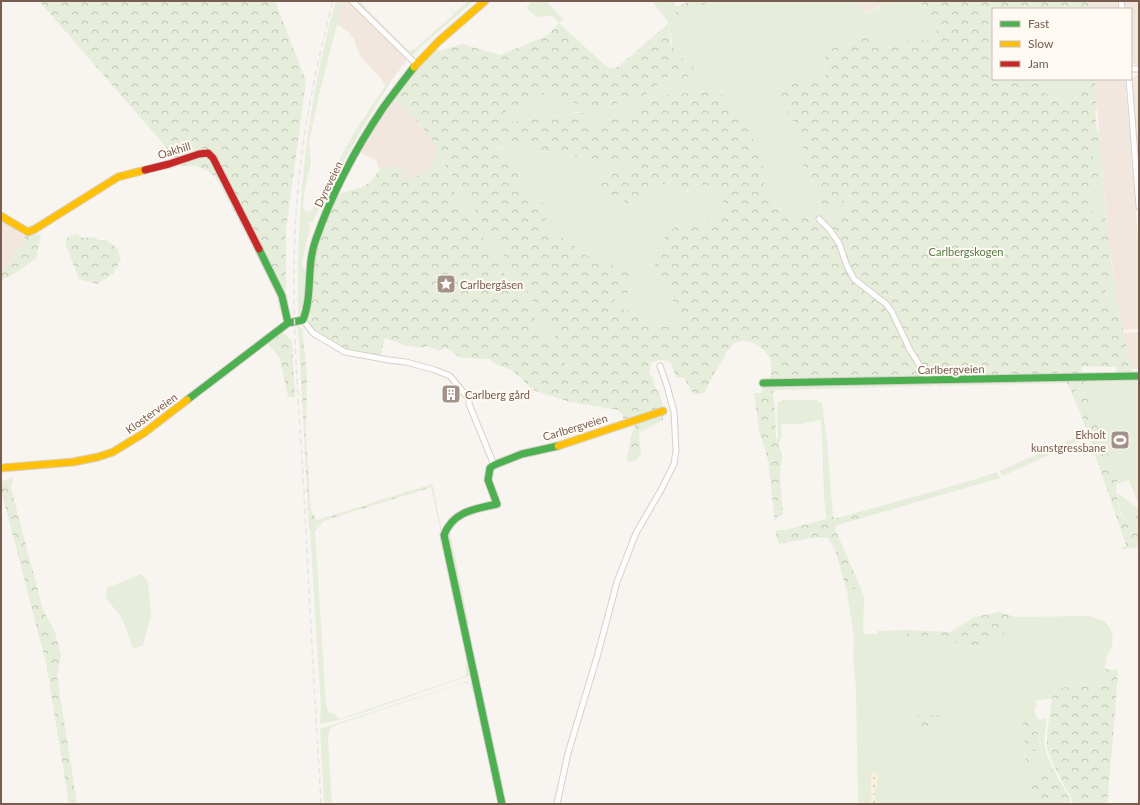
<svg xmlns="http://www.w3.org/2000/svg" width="1140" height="805" font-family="Lato,sans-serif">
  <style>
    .residential { fill: #f1e7de }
    .grass { fill: #e6eedb; fill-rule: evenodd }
    .forest { fill: url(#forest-crowns); fill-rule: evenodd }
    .sand { fill: url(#sand-dots) }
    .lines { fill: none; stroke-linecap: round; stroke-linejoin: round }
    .street-casing { stroke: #d6d0ca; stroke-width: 7 }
    .fast-casing { stroke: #d8d1cb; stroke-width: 9 }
    .slow-casing { stroke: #d8d1cb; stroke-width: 9 }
    .jam-casing { stroke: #d8d1cb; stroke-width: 9 }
    .street { stroke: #fefdfd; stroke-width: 5 }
    .fast { stroke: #4caf50; stroke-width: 7 }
    .slow { stroke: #ffc107; stroke-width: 7 }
    .jam { stroke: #c62828; stroke-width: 7 }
    .rail { stroke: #e6e4e7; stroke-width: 1.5; stroke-dasharray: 6 4; stroke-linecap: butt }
    .labels { text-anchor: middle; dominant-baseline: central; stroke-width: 4; stroke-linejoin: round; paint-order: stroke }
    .street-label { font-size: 11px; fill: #775c4f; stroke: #fefaf3 }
    .park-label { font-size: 11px; fill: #577c47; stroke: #fefaf3 }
    .poi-label { font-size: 11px; fill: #775c4f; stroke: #fefaf3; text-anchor: start }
  </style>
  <defs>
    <pattern id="forest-crowns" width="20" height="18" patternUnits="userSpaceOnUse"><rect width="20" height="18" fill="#e6eedb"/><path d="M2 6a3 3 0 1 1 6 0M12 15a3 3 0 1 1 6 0" fill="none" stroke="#bfc4b4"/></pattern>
    <pattern id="sand-dots" width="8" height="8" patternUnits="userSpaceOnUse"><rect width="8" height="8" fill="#f9f1db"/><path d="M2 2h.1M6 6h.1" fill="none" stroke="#cec6b4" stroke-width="1.8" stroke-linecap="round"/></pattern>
  </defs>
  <rect width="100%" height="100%" fill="#f8f4f0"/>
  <path class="residential" d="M343,1H347L354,6L407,57L406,62L389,83L387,84L382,80L362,58L359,54L354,39L348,32L337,24Z
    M859,1H892L863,14L858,3Z
    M1088,1H1117L1118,9H1089Z
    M1125,1H1139V65H1136L1131,62V9H1125Z
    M1136,75H1139V160L1132,80Z
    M1095,79H1125L1139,252V329L1123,330L1118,307L1108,237Z
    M394,98L417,121L438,147L431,166L421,176L407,179L398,166L379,170V167L377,164V161L360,152L374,128Z
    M1,220L26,237L36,258L17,272L1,281Z
    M1139,332V369H1131L1124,333Z"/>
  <path class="grass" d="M336,1H343L319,95L309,142L311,163L305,188L303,208L307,212L312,210L354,133L385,86L382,80L387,84L392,80C363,126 336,172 313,222H309L310,228L303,258L302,264L306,272L304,311L298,319C296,212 306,104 336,1Z
    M356,1H360L369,11L409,51L415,49L453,15V11L443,1L455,12L468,1H474L425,43L413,55L408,53Z
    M532,1H546L563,19L559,23C550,13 550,16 537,17L526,8Z
    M652,1H673L676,6V18L710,1H859L858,3L864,14L881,7L883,1H917L926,7L928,15L937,24L936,36L939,40L934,42L913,38L905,46L891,48L873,35L865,37L861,34C858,37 855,41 851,43C848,44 845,44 842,45C827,48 819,61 827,74L817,85L794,82L783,91L795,123L793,132L803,145V166L812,180L814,187L819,196L820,208L830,204L834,199L849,194L851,200L846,210L833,218L825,227C822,225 818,222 815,220C809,217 802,217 797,216C776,210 763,200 764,177C753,150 745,122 726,98C723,95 721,92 717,90L655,96L644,99C635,117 627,112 610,119C607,120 603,123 600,126L592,124L586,113L577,112L559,116L510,122L505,112L512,105L538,99L547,91H553L561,99L589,107H611L622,101H637L668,77L675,74L680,81L690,75L698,73V70L680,58L671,48L672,43L669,23Z
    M1040,79H1087L1085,80C1072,106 1072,107 1045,93L1044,86Z
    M1097,141H1100L1106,218L1100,220L1092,215L1094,204L1093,199H1080C1083,193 1089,192 1093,187C1096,183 1096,179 1099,175L1092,153L1095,143Z
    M531,143L538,151C557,151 574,157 593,160C606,163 620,162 633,161L637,165L630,169L612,174L605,181L595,184L597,188L603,190L647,198L651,189L669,182L687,191L697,184L721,191L724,210L715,220L676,226L656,273L668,286L679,320L666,327L645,323L636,314L615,306L612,302L629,274L600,257H589L580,252L573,244L556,234L547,232L545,224L548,206L524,193L519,175L495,151L507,144Z
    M436,152L467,197L576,368L570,370L507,278L487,243L433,160Z
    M1112,268L1118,307C1110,303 1107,299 1106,291L1110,288Z
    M1139,378V506L1129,480L1118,484L1104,446H1102L1098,435L1100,434L1086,395L1079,396L1075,387L1086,383V380Z
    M1067,380L1066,383L938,386L937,382Z
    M933,383L935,386L784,390H777L773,393L772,386Z
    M783,400H816L822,403L827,441L833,517L827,519C823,501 824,485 823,467C823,451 822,435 821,420L800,424H781L782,435L779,444L776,439L778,437V433L777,407L778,402Z
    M1086,433L1088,437L1083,439L1003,476L999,471Z
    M997,472L1000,478L883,512L881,506L973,480Z
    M431,487H433L468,658L471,675L365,712L338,720L320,724L321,707L310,530L312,526L323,522L315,531L316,546L326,704L329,713L335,714L339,719L463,677L466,675V657L461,624Z
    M1117,494C1123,495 1127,500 1131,504C1133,505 1135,506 1137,507C1140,509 1139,511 1139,514L1128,522C1119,514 1119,505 1117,494Z
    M449,530L450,532L469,624H467L447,534Z
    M141,574L148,581L151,615L143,645L133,649L122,618L106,598L107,588Z
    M860,586L864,597L863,634H878L877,631L908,630L906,637L918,641L954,642L981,648L1016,617L1089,616L1104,621L1110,628L1113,637L1112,647L1107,655L1103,681C1088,682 1075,687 1059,688L1053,698L1035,701L1037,705L1034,709L1037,718L1040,720L1047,718C1043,741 1043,750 1054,770H1044L1038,773L1031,791L1033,804H858L856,689L853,657L854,638L847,592ZM1022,712L1037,731L1041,743L1037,750L1031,751L1026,763Z
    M467,681L474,690L476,699L469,684L465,683L459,684L334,726L330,729L328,740L332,804H324L320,729Z"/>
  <path class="forest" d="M39,1H275L306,81L286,230V288L280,310L276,293L217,179C206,168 196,164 180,166L166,147Z
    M690,1H710L676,18V6H679Z
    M917,1H1088L1089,9H993V79H1040L1044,86L1045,93C1051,96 1064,104 1070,102C1073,101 1076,98 1078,96V90L1080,89L1085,80L1095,79L1097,109L1095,111L1097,130L1099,131L1100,141L1095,143V149L1092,153L1099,175C1096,179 1096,183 1093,187C1089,192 1083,193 1080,198L1093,199L1094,204L1092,215L1100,220L1106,218L1112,268L1110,288L1106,291V297L1111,299L1112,304L1118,307L1133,375L1117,374L1116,367L1081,366L1082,374L770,381C771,373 772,366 770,359C766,347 744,335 734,344C729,347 726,354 723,359C716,370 710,380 705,392L694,395L684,378L676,377L671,363C664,359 658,359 651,363L649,373L653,378L654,386L660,394L663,409V420L639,433L641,453L637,460L632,462L627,461L631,436L635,425L641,421H623V415L618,410L570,402L533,390L513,371L494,363L490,359L465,358L459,357L452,351L444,348L439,351L427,346L420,348L405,345L385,338L380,357L348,352L315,332L309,324L314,251L323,225L336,197C345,189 360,191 369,183C373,180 376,174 379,170L398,166L407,179C420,176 428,174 433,160L487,243L507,278L570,370L575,368L467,197L436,152L438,147L417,121L394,98C407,81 418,62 435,50L440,51L462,44L500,55L544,37L552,31L559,23L606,66L613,69L619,66L669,23L671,48L675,49V53L698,70V73L690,75L680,81L677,79L675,74L668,77L637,101H622L611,107H589L561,99L553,91H547L538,99L512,106L505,112L511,122C526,119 542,118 558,116C568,115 575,112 586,113L592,124L600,126C603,123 607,120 610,119C627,112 635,117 644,99L655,96L717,90C725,93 758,144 760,153C766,172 760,187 772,203C781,215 803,214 815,220C818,221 822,225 825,227L833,218L846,210L851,199L849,194L843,203L834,199L830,204L820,209L819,196L814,187L812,180L803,166L800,159C807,148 801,141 793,132L795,123L777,98C788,84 800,76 817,84L827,74C820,61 826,50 840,45C843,44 846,45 849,44C854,42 858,37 861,34L865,37L873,35L891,48L896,45L904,46V44C916,31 926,45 939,40L936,36L937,24L928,15L926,7ZM530,143L538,151C557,151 574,157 593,160C606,163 620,162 633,162L637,165L630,169L612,174L605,181L594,183L597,188L603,190L635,207L647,198L651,189L669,182C681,192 684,193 697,184L721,191L724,210L715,220L676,226L661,241L654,257L656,273L668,286L679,320L666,327L645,323L636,314L615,306L612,302L629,292V274L600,257H589L580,252L573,244L556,234L547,232L545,224L549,206L524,193L514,161L495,150L507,144Z
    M31,232L41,235L36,258L17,272L1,281V268L13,263L15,253L23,245L24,237Z
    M76,234L83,238L94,237L99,240H106L117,248L121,260L113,274L97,284L79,279L65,243L68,237Z
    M297,325L302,328L307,374L306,435L311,511L317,520L432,484L433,487L332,518L314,525L309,530L299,341Z
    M282,332L292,341L295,397H288L280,358L268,344Z
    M1086,378V383L1075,388L1079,396L1086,395L1100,434L1099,435L1102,445H1104L1117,481C1115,487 1118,505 1120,511C1121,516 1124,519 1128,522L1139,514V546L1135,548L1121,549L1126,545L1123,536L1082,417L1069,387L1066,383L1067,380Z
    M763,386H772L775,410L776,439L779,444L782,456L780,475L783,514L776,518L775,522L768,460L759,431L754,393H761Z
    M13,477L11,488L43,610L55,632L61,655L57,676L77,804H69L47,667L1,490V482Z
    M881,506L883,512L841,524L837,525L835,529L860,586L847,592L836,552L828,538L816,537L779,544L775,531L789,529L833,517L837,518Z
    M999,612L1016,617L1005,633L981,648L954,642L918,641L906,637L908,630L950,632L975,617Z
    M1105,669L1118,670L1114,726L1107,804H1074L1052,762L1047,748V736L1052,698L1059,688C1075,687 1088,682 1103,681Z
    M1025,711C1031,713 1043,742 1039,747C1038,751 1034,751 1031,751L1030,754L1033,759L1032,763H1026L1022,712Z
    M940,715L934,726H920L914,716Z
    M1047,769L1054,770L1071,801L1066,804H1033L1029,777Z"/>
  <path class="sand" d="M874,772L877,774L878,784L874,794L878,804H870L872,794L870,785L872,773Z"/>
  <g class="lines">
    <g class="street-casing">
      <path id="street" d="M352,1L416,64
        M1121,1L1122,9
        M1131,69H1139
        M1129,79L1139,207
        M819,219L829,229L839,243L847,266L854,279L886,304L892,312L910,350L929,380
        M303,320L313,333L345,352L389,360L406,362L435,370L450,376L469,399V404L494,465
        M557,804L568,753L597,657L617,582L636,533L661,490L674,464L676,450L674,412L667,386L660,366"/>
    </g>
    <g class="fast-casing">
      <path id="fast" d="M259,249L282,296L288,323
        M763,383L1139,376
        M187,400L288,323L303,320C313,295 306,265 316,239C332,193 356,148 383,108C393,94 404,80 414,67
        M502,804L444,535C453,511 475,509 497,504L488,480L490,468L494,465L522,454L558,446"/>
    </g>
    <g class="slow-casing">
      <path id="slow" d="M414,67L439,41L485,1
        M1,216L28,232L35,229L118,177L145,170
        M558,446L663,411
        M1,468L73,462L98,457L113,452L144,433L187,400"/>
    </g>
    <g class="jam-casing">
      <path id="jam" d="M145,170L169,164L199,154L208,153L213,158L259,249"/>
    </g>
    <use href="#street" class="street"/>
    <use href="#fast" class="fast"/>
    <use href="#slow" class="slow"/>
    <use href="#jam" class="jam"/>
    <path class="rail" d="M321,804C315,700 309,596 304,492C299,406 291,319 295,233C298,154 313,77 333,1"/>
  </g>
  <defs>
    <g id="sight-square" transform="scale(1)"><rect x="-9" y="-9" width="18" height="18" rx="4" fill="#a49187" stroke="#fefaf3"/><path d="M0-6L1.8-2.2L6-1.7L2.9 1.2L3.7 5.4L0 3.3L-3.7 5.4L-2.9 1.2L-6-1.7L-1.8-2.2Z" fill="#fff"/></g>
    <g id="building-square" transform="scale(1)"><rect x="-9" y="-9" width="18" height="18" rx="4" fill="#a49187" stroke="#fefaf3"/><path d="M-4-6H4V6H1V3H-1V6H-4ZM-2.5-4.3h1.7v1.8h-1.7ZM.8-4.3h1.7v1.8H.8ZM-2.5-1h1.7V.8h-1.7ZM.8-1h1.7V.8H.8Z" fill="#fff"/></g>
    <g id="stadium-square" transform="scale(1)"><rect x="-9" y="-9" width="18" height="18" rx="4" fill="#a49187" stroke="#fefaf3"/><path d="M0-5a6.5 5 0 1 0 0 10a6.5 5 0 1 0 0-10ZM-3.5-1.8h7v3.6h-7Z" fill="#fff"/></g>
  </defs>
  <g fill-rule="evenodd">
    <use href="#sight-square" x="446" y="284"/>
    <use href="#building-square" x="451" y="394"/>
    <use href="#stadium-square" x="1120" y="440"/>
  </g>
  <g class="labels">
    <g class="street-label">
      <text transform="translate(174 150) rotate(-17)">Oakhill</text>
      <text transform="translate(328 184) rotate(-64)">Dyreveien</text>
      <text transform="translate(951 369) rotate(-1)">Carlbergveien</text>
      <text transform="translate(151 413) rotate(-36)">Klosterveien</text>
      <text transform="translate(575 427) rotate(-17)">Carlbergveien</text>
    </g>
    <g class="park-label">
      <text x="966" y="251">Carlbergskogen</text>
    </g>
    <g class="poi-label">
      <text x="460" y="284">Carlbergåsen</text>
      <text x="465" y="394">Carlberg gård</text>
      <text x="1106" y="434" text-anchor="end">Ekholt<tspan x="1106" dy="13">kunstgressbane</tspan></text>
    </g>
  </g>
  <rect width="1140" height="805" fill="none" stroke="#775c4f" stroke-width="4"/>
  <rect x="992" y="8" width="140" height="72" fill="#fefaf3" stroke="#c8bbb1"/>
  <rect x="1000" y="21" width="20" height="6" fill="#4caf50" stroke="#c8bbb1"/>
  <text x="1028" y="28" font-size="12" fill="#775c4f">Fast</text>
  <rect x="1000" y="41" width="20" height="6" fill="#ffc107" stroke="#c8bbb1"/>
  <text x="1028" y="48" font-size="12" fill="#775c4f">Slow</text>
  <rect x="1000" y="61" width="20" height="6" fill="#c62828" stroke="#c8bbb1"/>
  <text x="1028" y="68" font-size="12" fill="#775c4f">Jam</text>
</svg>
